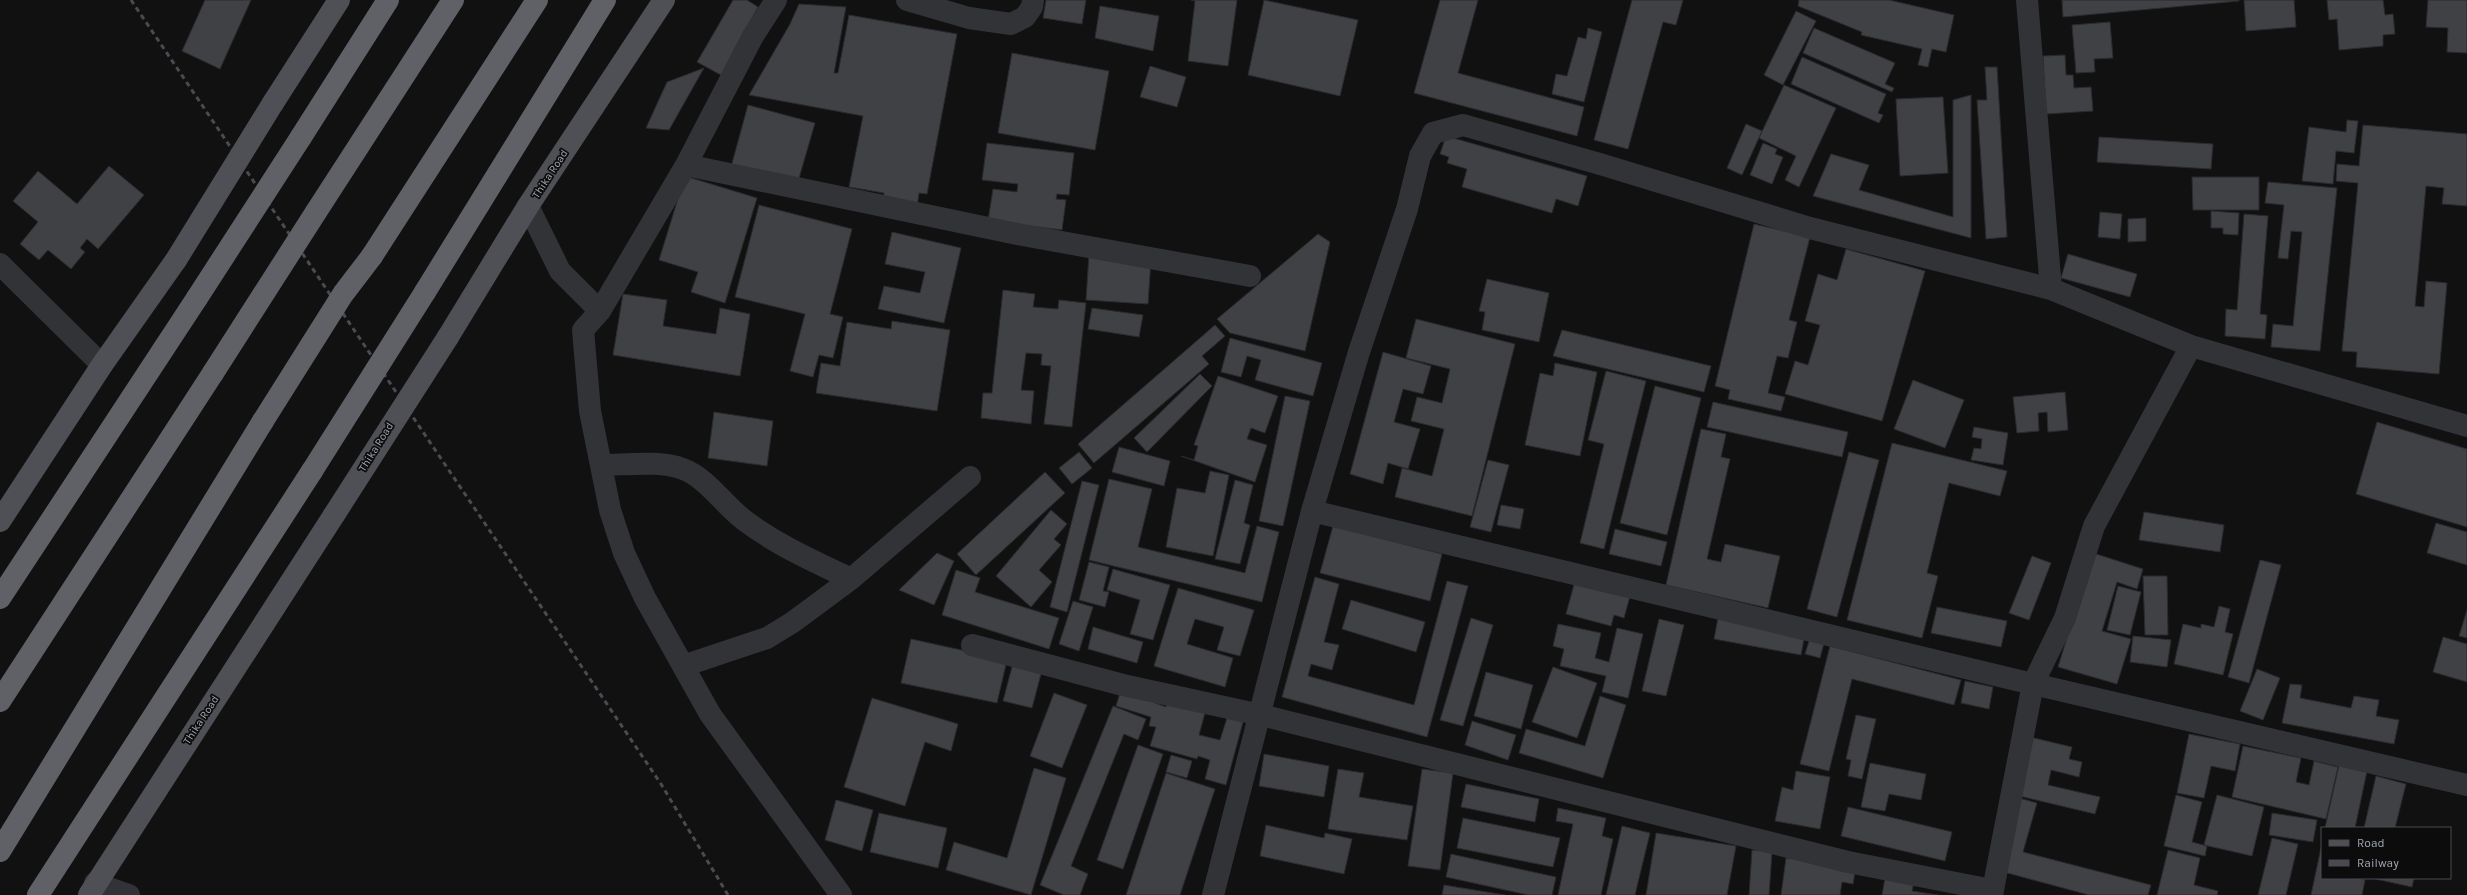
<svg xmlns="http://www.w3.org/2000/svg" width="2467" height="895" font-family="Karla,sans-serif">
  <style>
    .building { fill: #404145; stroke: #2b2b2e }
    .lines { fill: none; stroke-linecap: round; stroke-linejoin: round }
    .minor { stroke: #323337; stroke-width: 22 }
    .major { stroke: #4f5056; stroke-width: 22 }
    .highway { stroke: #5f6167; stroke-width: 22 }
    .rail { stroke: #494b50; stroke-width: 3; stroke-dasharray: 5 4; stroke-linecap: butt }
    .major-bridge { stroke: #4f5056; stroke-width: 22 }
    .highway-bridge { stroke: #5f6167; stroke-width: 22 }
    .labels { text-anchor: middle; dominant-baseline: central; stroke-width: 3.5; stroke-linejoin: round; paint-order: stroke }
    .street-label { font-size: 11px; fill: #a3a8b2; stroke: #0c0c0d }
  </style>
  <rect width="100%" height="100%" fill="#111112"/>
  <path class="building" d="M205,0H251L220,69L182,51Z
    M733,0H747L758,7L721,75L697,62Z
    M1046,0H1086L1082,24L1043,18Z
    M1191,0H1237L1228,66L1188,61L1195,1Z
    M1264,0L1358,20L1340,96L1248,75Z
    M1440,0H1478L1458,73L1584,107L1577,136L1414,93Z
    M1632,0H1683L1676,25L1663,22L1628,149L1594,140Z
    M1799,0H1889L1954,15L1946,52L1932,49L1928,67L1918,65L1922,49L1861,35L1862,32L1798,6Z
    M2062,0H2239V1L2063,17Z
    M2244,0H2294L2296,27L2246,31Z
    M2327,0H2383L2385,15L2393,14L2395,34L2383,35V46L2339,50L2337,19L2329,20Z
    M2428,0H2467V53L2447,52L2448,28L2426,27Z
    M799,4L846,7L834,73H838L849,15L957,34L927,194L919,193L917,207L883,201L884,193L849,187L863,116L749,95L790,24Z
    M1100,6L1159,16L1153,51L1095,38Z
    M1796,11L1816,21L1783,85L1764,75Z
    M2110,22L2113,58L2094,59L2095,72L2076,73L2072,25Z
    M1588,28L1602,32L1584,102L1552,94L1556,74L1567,76L1578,37L1586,39Z
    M1814,28L1895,63L1885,84L1894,88L1892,92L1803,53Z
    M1012,53L1109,71L1095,150L998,133Z
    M2065,55L2066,75H2073L2074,88L2091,87L2093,111L2046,114L2043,56Z
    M1802,57L1886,94L1878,113L1883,115L1879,123L1791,84Z
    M1150,66L1186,77L1177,107L1140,97Z
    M1985,67H1997L2007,237L1986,239L1977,100H1987Z
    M704,68L669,130L646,128L667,82Z
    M1784,85L1836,108L1799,187L1785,180L1796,156L1759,138Z
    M1971,95V238L1813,196L1831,154L1869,165L1859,190L1953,217V100Z
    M1943,97L1948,173L1900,176L1896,99Z
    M748,105L815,123L797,185L731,167Z
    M2347,120L2358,121L2354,153L2336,151L2333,184L2302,181L2309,127L2346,132Z
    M1746,124L1762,131L1742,175L1727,168Z
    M2363,125L2467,134V206L2442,204L2444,188L2426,186L2415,306L2424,307L2426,281L2447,283L2439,374L2356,367L2357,352L2342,351L2358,183L2336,181L2337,164L2359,166Z
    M1446,136L1587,176L1578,206L1556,199L1552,213L1462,187L1467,169L1447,163L1449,157L1440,154Z
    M2099,137L2213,144L2211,169L2097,162Z
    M987,143L1074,153L1069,195L1057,194L1056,199L1066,200L1062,230L988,221L993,189L1017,192L1018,184L982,180Z
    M1763,143L1777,149L1775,154L1783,157L1772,184L1750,175Z
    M109,166L144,195L98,249L87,239L80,248L85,252L71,269L48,250L39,260L20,244L38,222L13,201L38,171L77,204Z
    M685,176L757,198L725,303L691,292L698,272L659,260Z
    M2192,177H2259V210H2193Z
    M2268,182L2337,188L2320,351L2271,347L2273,324L2293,326L2302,232L2291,231L2288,259L2278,258L2284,205L2265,203Z
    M759,205L852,229L830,314L843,317L833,358L819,355L813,377L790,371L805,314L735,297Z
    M2211,211L2239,213L2238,235L2223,234V228H2211Z
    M2100,212L2122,214L2120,239L2098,237Z
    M2244,214L2268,216L2260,314L2267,315L2265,339L2225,336L2226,309L2237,310Z
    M2146,218V241L2128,242V219Z
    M1754,224L1810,237L1789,320L1797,322L1788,358L1777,356L1768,393L1785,397L1781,411L1728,399L1730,390L1715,386Z
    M892,232L961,248L944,323L878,309L884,286L920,293L925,272L885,264Z
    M1318,234L1330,242L1305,351L1230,333L1217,319Z
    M1846,249L1925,271L1882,421L1785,394L1795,361L1808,365L1820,325L1805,321L1818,274L1837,280Z
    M1089,254L1151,259L1148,304L1086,300Z
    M2068,254L2137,274L2130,297L2061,278Z
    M1487,279L1549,293L1539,342L1482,330L1485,312L1479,311Z
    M1003,290L1035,294L1033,307L1058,309L1059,300L1086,303L1072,427L1044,424L1051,366L1041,365L1042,354L1026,353L1021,390L1034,391L1031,424L981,418L983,393H992Z
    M623,294L667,300L663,326L716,334L720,308L750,314L740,376L613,355Z
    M1092,308L1143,315L1139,337L1088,329Z
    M1416,319L1515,344L1472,516L1395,497L1402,468L1432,476L1444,429L1411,421L1417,397L1442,403L1450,369L1406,358Z
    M892,321L950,330L937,411L816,393L821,363L840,366L847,322L891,329Z
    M1215,325L1225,336L1202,356L1209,364L1094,463L1078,444Z
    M1562,330L1711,366L1704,392L1553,356Z
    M1230,338L1322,363L1313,396L1255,380L1261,360L1247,356L1241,377L1221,372Z
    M1383,352L1431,366L1423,394L1403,389L1394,422L1420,429L1408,469L1388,463L1383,484L1350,474Z
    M1555,363L1597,372L1580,456L1525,445L1540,373L1553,376Z
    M1606,371L1646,381L1604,549L1580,543L1604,444L1588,440Z
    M1200,374L1212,386L1147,452L1134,438Z
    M1218,376L1278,396L1265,433L1251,428L1247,439L1267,445L1255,482L1181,456L1194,460L1198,446L1194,445Z
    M1913,380L1964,400L1945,448L1894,429Z
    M1655,386L1701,398L1667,535L1620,523Z
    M2065,392L2068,430L2048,432L2047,412L2038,413L2039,431L2017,433L2013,397Z
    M1285,396L1310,401L1283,526L1259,521Z
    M1713,402L1848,432L1842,457L1707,427Z
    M714,412L773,421L767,466L708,458Z
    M2377,422L2467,449V527L2356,494Z
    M1974,427L2008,433L2003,465L1971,460L1974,448L1981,449L1982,439L1972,437Z
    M1701,429L1726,434L1721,457L1730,459L1707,559L1721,562L1725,544L1780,556L1768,608L1666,585Z
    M1892,443L2007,471L2000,496L1949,483L1927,573L1938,576L1922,638L1847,620Z
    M1119,447L1170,461L1164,486L1112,472Z
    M1079,452L1092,468L1072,484L1059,468Z
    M1849,452L1879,460L1837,617L1807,609Z
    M1488,460L1509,465L1491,532L1470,527Z
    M1210,471L1229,475L1213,556L1166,547L1177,488L1205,493Z
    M1045,472L1065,493L976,575L957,554Z
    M1109,479L1152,489L1138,547L1245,573L1257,526L1279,532L1262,602L1089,560Z
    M1235,480L1253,485L1244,523L1250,525L1240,564L1215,559Z
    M1082,481L1099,485L1067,612L1050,607Z
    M1501,505L1524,509L1520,529L1497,525Z
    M1051,510L1067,524L1054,539L1061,545L1039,570L1052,582L1031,607L996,576Z
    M2144,512L2224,525L2220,552L2139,540Z
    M2436,523L2467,532V565L2427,553Z
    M1333,526L1442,554L1430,601L1320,573Z
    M1615,529L1667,542L1661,566L1609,554Z
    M937,553L954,561L934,605L899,590Z
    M2093,553L2143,569L2137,589L2117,582L2102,631L2131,639L2117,684L2058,667Z
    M2032,556L2051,563L2029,620L2009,613Z
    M2260,560L2281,565L2249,683L2228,677Z
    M1089,562L1109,567L1103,591L1109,592L1105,607L1079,600Z
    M1113,569L1170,585L1153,640L1130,634L1140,600L1107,590Z
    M956,570L980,578L975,592L1059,618L1049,649L942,615Z
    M2143,576H2167L2168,635H2145Z
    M1315,577L1339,584L1324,642L1339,645L1332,670L1311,664L1308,676L1414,705L1447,581L1468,586L1427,737L1282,697Z
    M1575,581L1630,596L1624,618L1614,615L1611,626L1566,614Z
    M2118,586L2141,592L2130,635L2107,630Z
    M1178,588L1254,610L1240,656L1217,650L1224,627L1195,619L1187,644L1233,658L1225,687L1154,666Z
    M1351,600L1425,622L1416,652L1342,629Z
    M1073,601L1093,607L1079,651L1059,644Z
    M2219,606L2230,609L2225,632L2233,634L2223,675L2174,664L2183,624L2201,628V624L2214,627Z
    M1937,607L2007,621L2001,647L1931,633Z
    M2467,610V638L2459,636Z
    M1471,618L1493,625L1463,726L1440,720Z
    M1718,618L1805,634L1801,655L1714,639Z
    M1659,619L1684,625L1666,696L1642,691Z
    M1558,624L1601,633L1595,658L1609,662L1617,628L1643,634L1628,698L1602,692L1606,676L1560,666L1564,649L1553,646Z
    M1093,627L1143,642L1137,663L1088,649Z
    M2133,636L2171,640L2167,667L2130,662Z
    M2443,637L2467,644V682L2433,672Z
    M1810,638L1824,643L1820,658L1805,654Z
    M911,639L1007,660L997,703L901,683Z
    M1830,646L1961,680L1954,705L1852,679L1829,771L1800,764Z
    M1013,663L1042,670L1032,708L1003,701Z
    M1553,667L1597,683L1577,738L1532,722Z
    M2257,669L2280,678L2263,720L2240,711Z
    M1486,672L1533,685L1521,729L1474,716Z
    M1965,681L1993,687L1989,709L1961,703Z
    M2290,684L2302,685L2300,698L2351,708L2354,696L2379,700L2376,716L2399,720L2394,744L2282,723Z
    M1122,686L1156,696L1155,703L1166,707L1168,699L1206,709L1199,735L1220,740L1227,718L1243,722L1226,785L1205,779L1210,760L1198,756L1197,759L1150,746L1156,727L1149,726L1151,717L1116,706Z
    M1054,693L1087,705L1062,768L1030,756Z
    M1600,696L1626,705L1603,778L1519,753L1526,729L1585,746Z
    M872,698L958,724L951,751L925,742L905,806L844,787Z
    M1113,706L1146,719L1138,740L1124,734L1071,866L1088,874L1080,895H1064L1040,885Z
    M1856,715L1876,719L1862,779L1848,776L1851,760L1846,759Z
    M1472,721L1516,735L1508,760L1465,745Z
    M2189,734L2240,744L2235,771L2211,766L2204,798L2177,793Z
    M2030,737L2072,747L2069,759L2082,762L2079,777L2051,770L2048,785L2100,797L2095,814L2015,795Z
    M1138,745L1163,754L1123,869L1097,860Z
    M2243,746L2301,758L2296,782L2309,785L2314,761L2338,767L2326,819L2232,797Z
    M1264,754L1329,766L1324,797L1259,786Z
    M1171,755L1192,761L1187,778L1166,772Z
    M1870,763L1926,774L1921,800L1889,794L1885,811L1861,807Z
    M2339,765L2367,771L2355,828H2325Z
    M1034,768L1066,778L1031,895L946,870L954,842L1007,858Z
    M1338,769L1364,773L1359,797L1413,806L1407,840L1328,829Z
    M1422,769L1453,773L1440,870L1408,866Z
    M1796,771L1830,777L1820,829L1775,821L1782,787L1793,790Z
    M1166,773L1215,789L1180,895H1126Z
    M2376,776L2406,784L2395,828H2364Z
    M1466,784L1539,799L1535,822L1461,807Z
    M2176,795L2202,802L2192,842L2207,846L2205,856L2164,846Z
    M2217,795L2264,807L2252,856L2204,845Z
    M2019,798L2037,803L2023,852L2151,885L2148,895H2089L2000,871Z
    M836,800L873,810L862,851L825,840Z
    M1848,807L1952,832L1945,861L1841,836Z
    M1558,808L1606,818L1602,836L1613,839L1601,895H1558L1573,824L1556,821Z
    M879,813L947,828L938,868L870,852Z
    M2272,813L2317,820L2313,842L2269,835Z
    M1463,818L1560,838L1553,867L1457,848Z
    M1266,825L1324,838L1325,833L1352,839L1344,874L1260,856Z
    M1622,826L1650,833L1635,895H1606Z
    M1656,833L1736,846L1727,895H1646Z
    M2272,838L2298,844L2286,895H2258Z
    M2322,843V878H2354L2365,880L2362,895H2311Z
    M1752,850L1772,852L1769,895H1749Z
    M2168,850L2200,858L2194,885L2218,891L2217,895H2157Z
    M1451,854L1556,877L1552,895H1528L1446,877Z
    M1786,858L1856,866L1853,884L1842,882L1840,895H1781Z
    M1885,878L1914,882L1912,891L1938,895H1882Z
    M2371,878H2414L2412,887Z
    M1444,885L1505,895H1442Z"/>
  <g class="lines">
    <path class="minor" d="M907,0L969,18L1011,24L1025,17L1032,7L1033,0
      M2027,0L2051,289
      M686,165L1017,234L1250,276
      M528,206L560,271L600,311L583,330L590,411L610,510L624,553L645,598L710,714L841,895
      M0,264L102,365
      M600,311L686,165L753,36L776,0
      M601,465C624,465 662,460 683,469C707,478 724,505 744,520C777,545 813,561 851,579
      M1312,511L2033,684L2467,785
      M972,645L1123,685L1261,715L1848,862L1992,890
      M683,666L767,638L793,622L851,579L970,477
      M95,883L129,895
      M1213,895L1312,511L1359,352L1407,209L1420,156L1433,133L1463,125L1600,164L1810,228L2051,289L2191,346L2467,426
      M1992,895L2033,684L2065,618L2094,526L2191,346"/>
    <path class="major" d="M273,103L339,0
      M448,337L528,206L664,0
      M0,521L102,365L176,260
      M89,895L334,515"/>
    <path class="highway" d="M301,137L388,0
      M316,212L453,0
      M372,256L537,0
      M425,292L605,0
      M0,598L197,298
      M0,701L213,373
      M0,851L263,421
      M38,895L312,471"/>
    <path class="rail" d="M131,0L661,784L728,895"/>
    <path class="major-bridge" d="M176,260L273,103
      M334,515L448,337"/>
    <path class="highway-bridge" d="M197,298L301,137
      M213,373L316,212
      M263,421L343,294L372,256
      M312,471L425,292"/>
  </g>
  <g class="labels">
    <g class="street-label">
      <text transform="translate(550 174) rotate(-57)">Thika Road</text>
      <text transform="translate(376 447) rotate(-58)">Thika Road</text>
      <text transform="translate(201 720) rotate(-57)">Thika Road</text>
    </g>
  </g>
  <rect x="2321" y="827" width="130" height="52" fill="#0c0c0d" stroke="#484a4f"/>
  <rect x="2329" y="840" width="20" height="6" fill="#4f5056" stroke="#484a4f"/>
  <text x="2357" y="847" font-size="12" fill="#a3a8b2">Road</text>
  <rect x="2329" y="860" width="20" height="6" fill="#494b50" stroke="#484a4f"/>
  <text x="2357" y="867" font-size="12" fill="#a3a8b2">Railway</text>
</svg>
